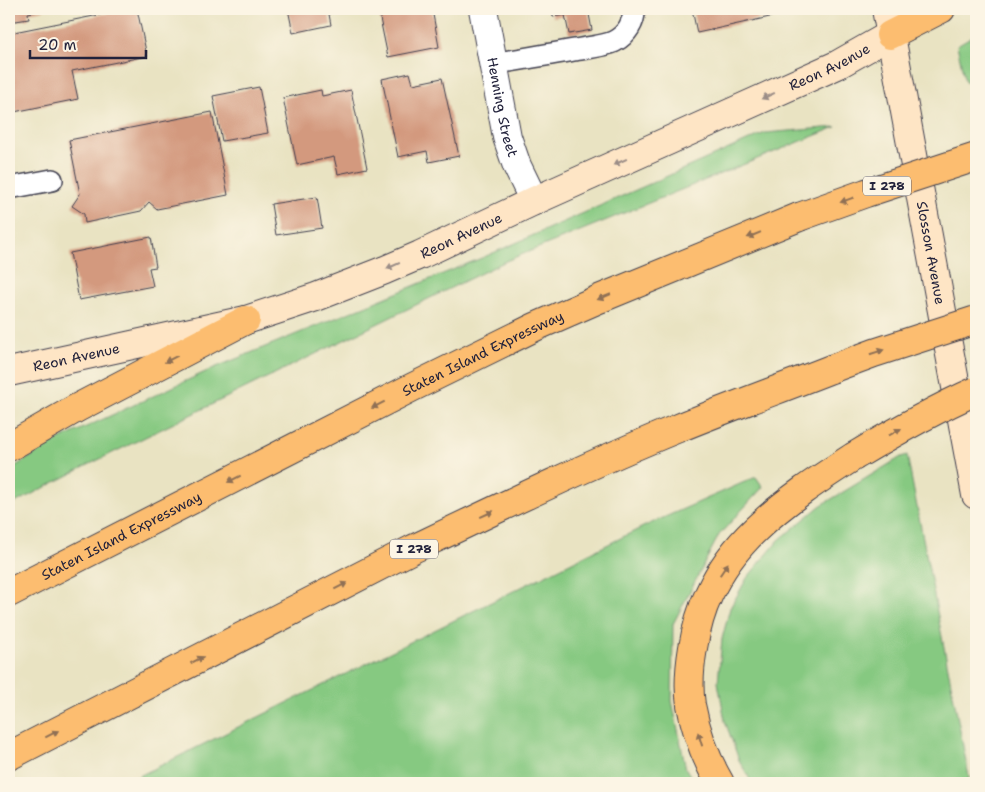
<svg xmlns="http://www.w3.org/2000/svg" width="985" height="792" font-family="'Shantell Sans',sans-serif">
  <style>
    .green { fill: #86c981; stroke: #54765e }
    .building { fill: #d3997e }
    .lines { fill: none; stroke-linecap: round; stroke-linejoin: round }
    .lane-casing { stroke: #403f4f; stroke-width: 24 }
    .street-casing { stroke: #403f4f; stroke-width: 30 }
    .secondary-casing { stroke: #403f4f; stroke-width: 30 }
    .highway-casing { stroke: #403f4f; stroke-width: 30 }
    .lane { stroke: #fff; stroke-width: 21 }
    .street { stroke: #fff; stroke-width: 28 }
    .secondary { stroke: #fee5c5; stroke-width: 28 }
    .highway { stroke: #fcbd6f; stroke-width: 28 }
    .highway-bridge-casing { stroke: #403f4f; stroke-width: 30; stroke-linecap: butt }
    .highway-bridge { stroke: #fcbd6f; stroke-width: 28 }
    .oneway { fill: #9b8d87 }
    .oneway2 { fill: #8f7055 }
    .labels { text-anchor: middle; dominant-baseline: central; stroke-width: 4.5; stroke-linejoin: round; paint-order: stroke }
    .shield { fill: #fcf5e5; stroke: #63616e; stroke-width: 1 }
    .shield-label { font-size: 12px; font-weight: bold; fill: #22223b }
    .street-label { font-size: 14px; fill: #22223b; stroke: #fcf5e5 }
  </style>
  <rect width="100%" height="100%" fill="#fcf5e5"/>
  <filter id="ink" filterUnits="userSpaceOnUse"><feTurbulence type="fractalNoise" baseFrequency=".02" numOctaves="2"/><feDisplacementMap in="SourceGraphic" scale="10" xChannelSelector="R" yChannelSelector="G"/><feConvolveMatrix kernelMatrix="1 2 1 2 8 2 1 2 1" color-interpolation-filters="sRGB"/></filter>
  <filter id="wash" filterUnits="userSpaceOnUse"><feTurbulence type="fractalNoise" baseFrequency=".0096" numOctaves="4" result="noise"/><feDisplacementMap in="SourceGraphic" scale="20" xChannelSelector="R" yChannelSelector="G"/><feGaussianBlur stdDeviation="1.12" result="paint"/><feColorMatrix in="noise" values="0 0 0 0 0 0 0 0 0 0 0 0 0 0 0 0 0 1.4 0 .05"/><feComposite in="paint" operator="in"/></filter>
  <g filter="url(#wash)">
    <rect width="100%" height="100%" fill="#e9e3c2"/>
    <path class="green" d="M976,34V78L965,82L957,45Z
      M836,127L506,261L94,462L9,506V470L60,439L214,368L484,257L765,133Z
      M907,455L969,777L968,783H752L739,760L725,721L718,682L722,639L730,608L747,578L779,540L820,506L901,457Z
      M756,477L763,487L719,535L673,624L672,701L686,769L695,783H125L647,525Z"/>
    <g id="blocks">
      <path class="building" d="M9,9H44V10L28,13L29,19L9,22Z
        M129,9H137L147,56L72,71L78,99L9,113V33Z
        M288,9H328L331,25L293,33Z
        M378,9H420V12L432,9L439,47L388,57Z
        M551,9H588L592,30L569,34L565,15L553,17Z
        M692,9H796L797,11L697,33Z
        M410,73L413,84L442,78L459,156L429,162L427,151L398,157L382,79Z
        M259,87L268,133L222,141L213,96Z
        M321,90L322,96L351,90L367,168L338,174L334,157L297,165L283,98Z
        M212,112L228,195L157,209L149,202L141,211L85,223L84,214L72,206L80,194L69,140Z
        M317,197L322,228L276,235L271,204Z
        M151,237L156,267L149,268L153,286L79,300L70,253Z"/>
    </g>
  </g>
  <g filter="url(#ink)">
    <use href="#blocks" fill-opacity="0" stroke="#403f4f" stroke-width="1"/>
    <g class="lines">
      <g class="lane-casing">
        <path id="lane" d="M493,64C520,59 547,55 574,50C585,48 606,46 615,41C626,35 635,22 634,9
          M9,188L52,180"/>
      </g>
      <g class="street-casing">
        <g id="street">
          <path id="s1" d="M483,9L507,137L517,166L534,201"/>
        </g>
      </g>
      <g class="secondary-casing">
        <g id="secondary">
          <path id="s2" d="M886,9L976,495"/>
          <path id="s3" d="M9,372L246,320L316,297L385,270L420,255L534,201L837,65L890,35"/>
        </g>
      </g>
      <g class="highway-casing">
        <g id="highway">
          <path d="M890,35L941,9"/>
          <path d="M9,447L77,408L246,320"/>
          <path id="s4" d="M9,593L411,388L535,327L599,299L799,217"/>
          <path d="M9,756L411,550C499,508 586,466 676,429C727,408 780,389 831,369"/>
          <path d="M720,783C706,759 696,732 691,705C686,673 695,623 709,594C720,570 737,547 756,529C785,501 819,479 853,457"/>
        </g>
      </g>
      <use href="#lane" class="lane"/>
      <use href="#street" class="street"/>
      <use href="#secondary" class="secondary"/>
      <use href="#highway" class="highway"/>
      <g class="highway-bridge-casing">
        <path id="highway-bridge" d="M799,217L866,193L976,157
          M831,369L874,353L976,320
          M853,457C893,433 933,410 976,391"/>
      </g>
      <use href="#highway-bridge" class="highway-bridge"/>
    </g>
    <defs><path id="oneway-solid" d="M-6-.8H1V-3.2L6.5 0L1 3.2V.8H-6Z" transform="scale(1.25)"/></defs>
    <g class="oneway">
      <use href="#oneway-solid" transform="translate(768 96) rotate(156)"/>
      <use href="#oneway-solid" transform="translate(620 162) rotate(156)"/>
      <use href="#oneway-solid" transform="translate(393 266) rotate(156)"/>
    </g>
    <g class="oneway2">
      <use href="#oneway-solid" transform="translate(847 200) rotate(160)"/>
      <use href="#oneway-solid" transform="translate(754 235) rotate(158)"/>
      <use href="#oneway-solid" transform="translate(604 297) rotate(158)"/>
      <use href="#oneway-solid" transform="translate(877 352) rotate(-18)"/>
      <use href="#oneway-solid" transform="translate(171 359) rotate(153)"/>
      <use href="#oneway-solid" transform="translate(378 405) rotate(153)"/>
      <use href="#oneway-solid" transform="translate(895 432) rotate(-30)"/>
      <use href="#oneway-solid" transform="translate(234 479) rotate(153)"/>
      <use href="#oneway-solid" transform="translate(487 514) rotate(-25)"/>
      <use href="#oneway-solid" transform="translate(724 569) rotate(-56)"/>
      <use href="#oneway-solid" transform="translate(341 586) rotate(-27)"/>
      <use href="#oneway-solid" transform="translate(197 660) rotate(-27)"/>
      <use href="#oneway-solid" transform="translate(52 734) rotate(-27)"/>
      <use href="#oneway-solid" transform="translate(700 739) rotate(-107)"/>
    </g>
  </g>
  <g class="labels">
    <g class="shield">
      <rect x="863" y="176.5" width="48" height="19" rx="4"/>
      <rect x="390" y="539.5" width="48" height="19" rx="4"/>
    </g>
    <g class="shield-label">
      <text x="887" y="186">I 278</text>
      <text x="414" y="549">I 278</text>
    </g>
    <g class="street-label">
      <text stroke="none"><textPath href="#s3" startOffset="879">Reon Avenue</textPath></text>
      <text stroke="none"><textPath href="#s1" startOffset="100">Henning Street</textPath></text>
      <text stroke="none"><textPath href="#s3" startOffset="474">Reon Avenue</textPath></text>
      <text stroke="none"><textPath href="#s2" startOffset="248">Slosson Avenue</textPath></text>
      <text stroke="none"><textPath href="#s4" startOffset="531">Staten Island Expressway</textPath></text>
      <text stroke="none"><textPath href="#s3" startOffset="69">Reon Avenue</textPath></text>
      <text stroke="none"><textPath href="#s4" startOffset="126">Staten Island Expressway</textPath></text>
    </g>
  </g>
  <rect width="985" height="792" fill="none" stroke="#fcf5e5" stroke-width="30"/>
  <path d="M30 50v8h116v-8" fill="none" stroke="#22223b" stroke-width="2.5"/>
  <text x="38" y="50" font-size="15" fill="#22223b" stroke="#fcf5e5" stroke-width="4" paint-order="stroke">20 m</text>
</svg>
